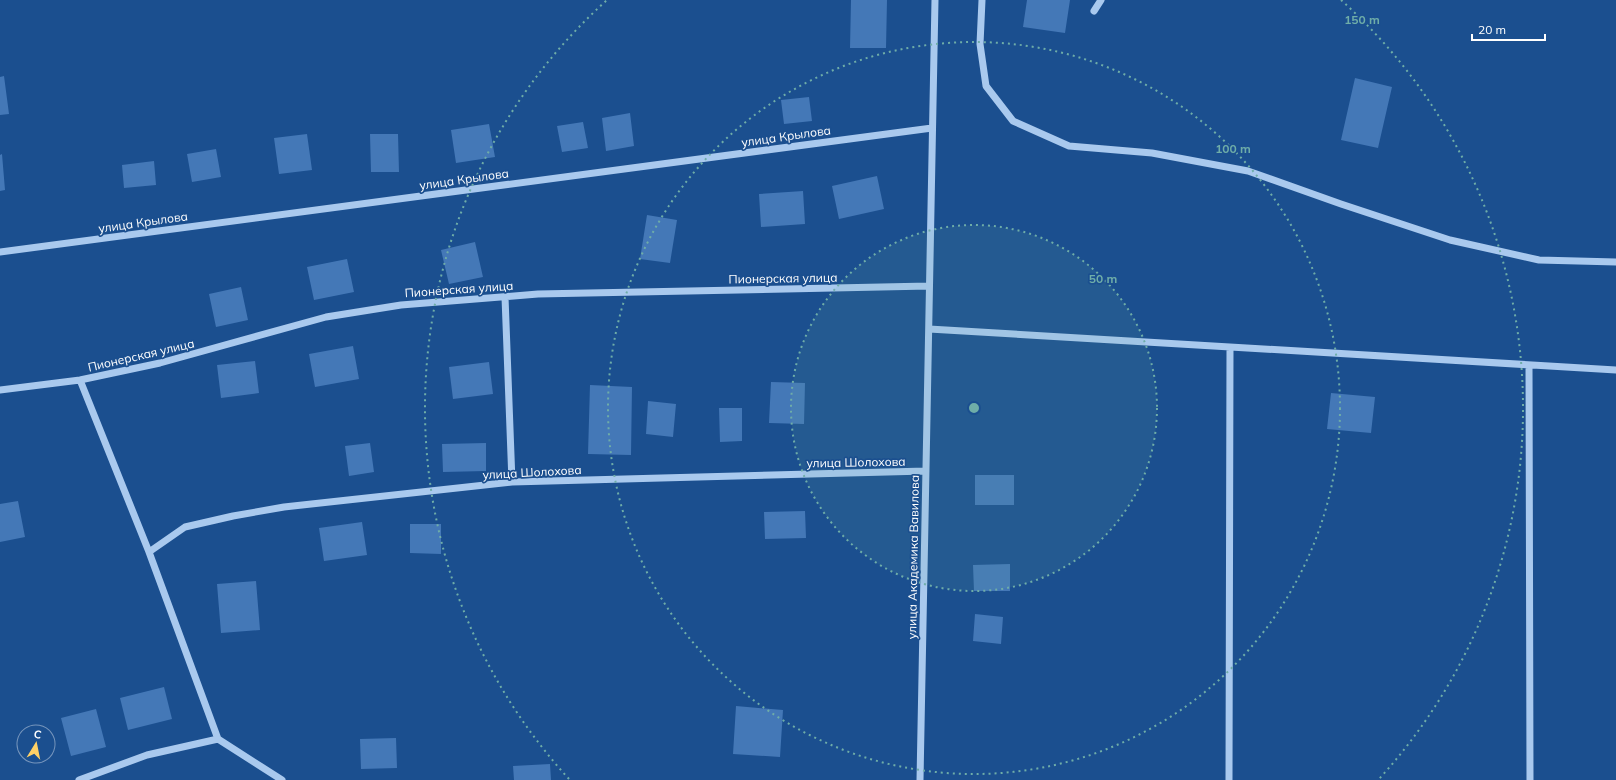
<svg xmlns="http://www.w3.org/2000/svg" width="1616" height="780" font-family="Mulish,sans-serif">
  <style>
    .building { fill: #4478b7 }
    .lines { fill: none; stroke-linecap: round; stroke-linejoin: round }
    .minor { stroke: #a9c9ee; stroke-width: 7 }
    .ring { fill: none; stroke: #6fada8; stroke-width: 2; stroke-dasharray: 2 4 }
    .labels { text-anchor: middle; dominant-baseline: central; stroke-width: 3.5; stroke-linejoin: round; paint-order: stroke }
    .street-label { font-size: 12px; fill: #fff; stroke: #1b4f8f }
    .centre { fill: #6fada8; stroke: #1b4f8f; stroke-width: 2 }
    .ring-label { font-size: 12px; text-anchor: middle; font-weight: bold; fill: #6fada8; stroke: #1b4f8f; stroke-width: 3.5; stroke-linejoin: round; paint-order: stroke }
  </style>
  <rect width="100%" height="100%" fill="#1b4f8f"/>
  <path class="building" d="M851,0H887L886,48H850Z
    M1027,0H1070L1065,33L1023,27Z
    M4,76L9,114L0,115V77Z
    M1355,78L1392,87L1378,148L1341,140Z
    M809,97L812,121L784,124L781,100Z
    M630,113L634,146L606,151L602,118Z
    M583,122L588,148L562,152L557,126Z
    M489,124L495,157L456,163L451,130Z
    M307,134L312,170L279,174L274,138Z
    M370,134H398L399,172H371Z
    M216,149L221,177L192,182L187,154Z
    M2,154L5,190L0,191V155Z
    M154,161L156,185L124,188L122,165Z
    M877,176L884,209L839,219L832,186Z
    M803,191L805,224L761,227L759,194Z
    M647,215L677,220L670,263L640,259Z
    M475,242L483,277L449,284L441,250Z
    M347,259L354,292L314,300L307,267Z
    M241,287L248,320L216,327L209,294Z
    M353,346L359,379L315,387L309,354Z
    M255,361L259,393L221,398L217,365Z
    M489,362L493,394L453,399L449,367Z
    M771,382L805,383L804,424L769,423Z
    M590,385L632,387L631,455L588,454Z
    M1331,393L1375,397L1371,433L1327,429Z
    M648,401L676,404L673,437L646,434Z
    M719,408H742V441L720,442Z
    M370,443L374,472L349,476L345,446Z
    M486,443V471L443,472L442,444Z
    M975,475H1014V505H975Z
    M18,501L25,537L0,542V504Z
    M805,511L806,538L765,539L764,512Z
    M362,522L367,555L324,561L319,528Z
    M410,524H441V554L410,553Z
    M1010,564V591H974L973,565Z
    M256,581L260,630L221,633L217,584Z
    M975,614L1003,617L1001,644L973,641Z
    M164,687L172,719L128,730L120,698Z
    M736,706L783,710L780,757L733,754Z
    M96,709L106,747L71,756L61,718Z
    M396,738L397,768L361,769L360,739Z
    M550,764L551,780H514L513,766Z"/>
  <g class="lines">
    <path class="minor" d="M982,0L980,44L986,86L1013,121L1069,146L1152,153L1248,171L1341,204L1450,240L1539,260L1616,262
      M1094,11L1101,0
      M0,252L932,128
      M505,297L512,482
      M929,329L1616,370
      M1529,365L1530,780
      M80,380L149,552L218,739
      M0,390L80,380L160,363L326,317L401,305L538,294L929,286
      M149,552L185,527L233,516L284,507L512,482L926,471
      M79,780L147,755L218,739L282,780
      M920,780L935,0
      M1229,780L1230,347"/>
  </g>
  <circle cx="974" cy="408" r="183" fill="#6fada8" fill-opacity=".12"/>
  <g class="ring">
    <circle cx="974" cy="408" r="183"/>
    <circle cx="974" cy="408" r="366"/>
    <path d="M569 779A549 549 0 0 1 607 0M1341 0A549 549 0 0 1 1379 779"/>
  </g>
  <g class="labels">
    <g class="street-label">
      <text transform="translate(786 136) rotate(-8)">улица Крылова</text>
      <text transform="translate(464 179) rotate(-8)">улица Крылова</text>
      <text transform="translate(143 222) rotate(-8)">улица Крылова</text>
      <text transform="translate(783 278) rotate(-1)">Пионерская улица</text>
      <text transform="translate(459 289) rotate(-4)">Пионерская улица</text>
      <text transform="translate(141 355) rotate(-13)">Пионерская улица</text>
      <text transform="translate(856 462) rotate(-1)">улица Шолохова</text>
      <text transform="translate(532 472) rotate(-3)">улица Шолохова</text>
      <text transform="translate(913 557) rotate(-89)">улица Академика Вавилова</text>
    </g>
  </g>
  <circle cx="974" cy="408" r="6" class="centre"/>
  <g class="ring-label">
    <text x="1362" y="24">150 m</text>
    <text x="1233" y="153">100 m</text>
    <text x="1103" y="283">50 m</text>
  </g>
  <g transform="translate(36 744) rotate(10)"><circle r="19" fill="#1b4f8f" stroke="#7695bc"/>
  <path d="M0-3L7 15L0 10L-7 15Z" fill="#ffd166"/>
  <text y="-6" font-size="11" font-weight="bold" text-anchor="middle" fill="#ffffff">С</text>
  </g>
  <path d="M1472 34v6h73v-6" fill="none" stroke="#ffffff" stroke-width="2"/>
  <text x="1478" y="34" font-size="12" fill="#ffffff" stroke="#1b4f8f" stroke-width="3" paint-order="stroke">20 m</text>
</svg>
